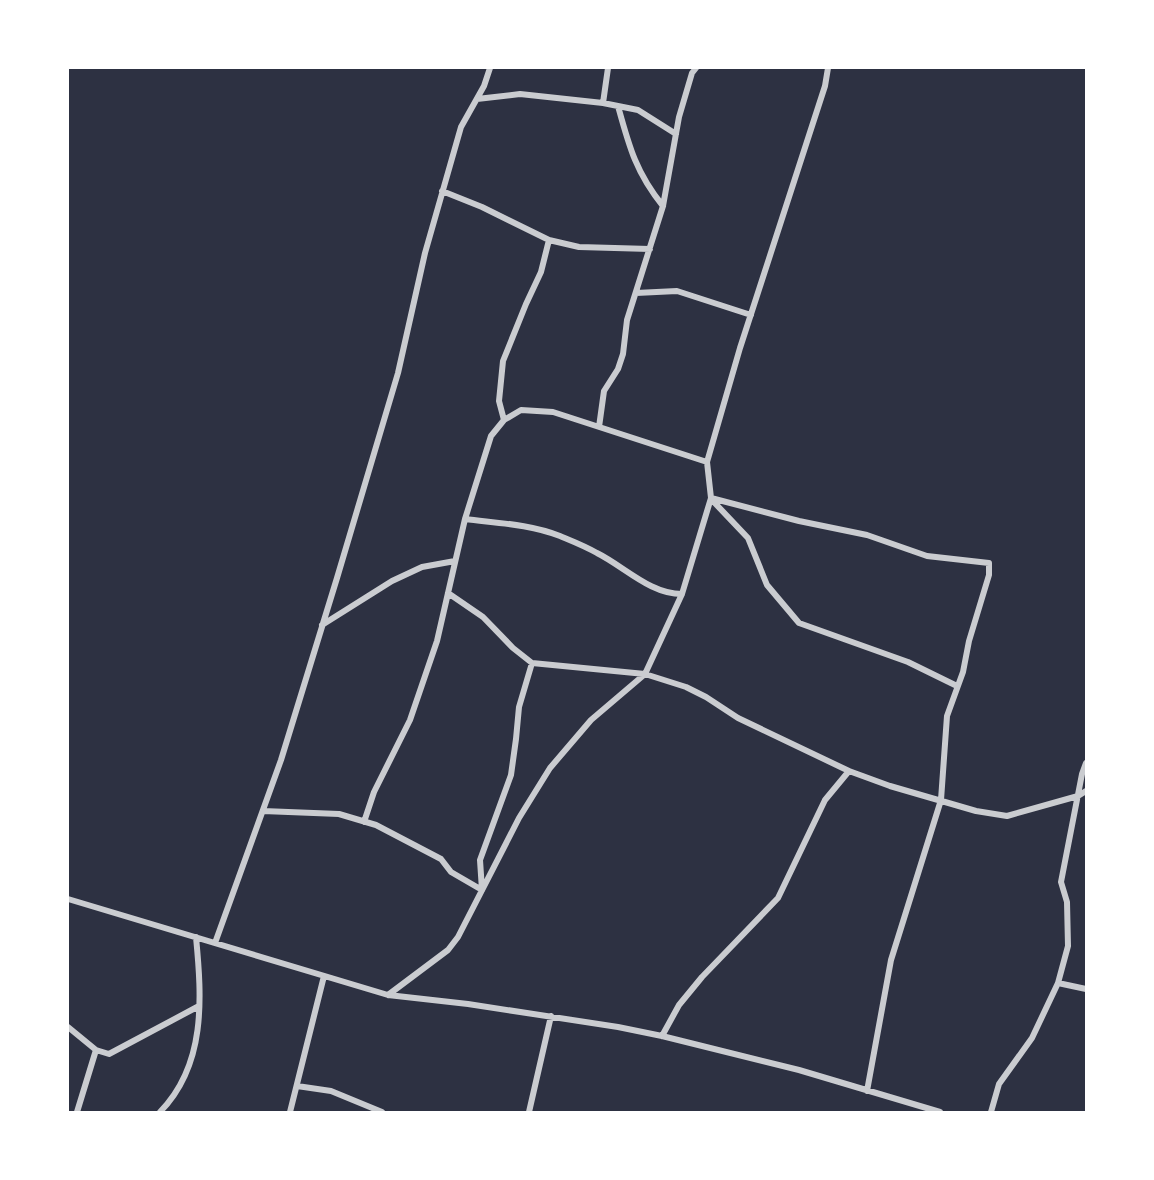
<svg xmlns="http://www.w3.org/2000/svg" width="1154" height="1180" font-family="Mulish,sans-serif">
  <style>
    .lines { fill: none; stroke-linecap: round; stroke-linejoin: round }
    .minor { stroke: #caccd0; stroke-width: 6 }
  </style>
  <rect width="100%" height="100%" fill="#2d3142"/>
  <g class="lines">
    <path class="minor" d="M477,99L520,94L603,103L638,110L676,134
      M603,103L608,68
      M618,106C629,146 636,173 663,206
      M442,191L482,207L549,240L579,247L650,249
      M636,293L677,291L751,315
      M504,420L499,401L503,361L526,304L541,272L549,240
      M599,427L604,391L618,369L623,354L627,320L663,206L679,117L692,73L696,68
      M711,498L799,521L867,535L927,556L989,563V575L969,641L963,672L947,716L941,800L891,960L867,1091
      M711,499L748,538L767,585L799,623L908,662L957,686
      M465,519C496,523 530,524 560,536C572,541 585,546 597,553C625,567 650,594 682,594
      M448,593L483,617L513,648L532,663L645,674L686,687L706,697L738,718L849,771
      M322,625L392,581L422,567L455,561
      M263,811L339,814L376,825L441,859L451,872L482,890
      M364,822L374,792L410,720L437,641L465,519L491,436L504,420L521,410L553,412L707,462
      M482,890L480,860L511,775L516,739L519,707L532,663
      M68,899L388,995L468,1004L618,1027L662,1036L799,1070L940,1112
      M215,943L281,760L337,578L398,373L425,253L461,127L484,86L490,68
      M1058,983L1086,989
      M388,995L448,950L458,937L519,818L550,768L591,720L645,674L682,594L711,498L707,462L740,348L825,86L828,68
      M68,1027L96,1050L109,1054L199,1006
      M662,1036L679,1005L702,977L778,898L825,800L849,771L890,786L976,811L1007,816L1078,796L1086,791
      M297,1086L331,1091L382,1112
      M77,1112L96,1050
      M160,1112C206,1065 202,999 196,937
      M290,1112L324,976
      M529,1112L551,1016
      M991,1112L999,1084L1032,1038L1058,983L1068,946L1067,902L1061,882L1082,774L1086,763"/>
  </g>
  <rect width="1154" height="1180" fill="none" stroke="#ffffff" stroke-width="138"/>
</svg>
